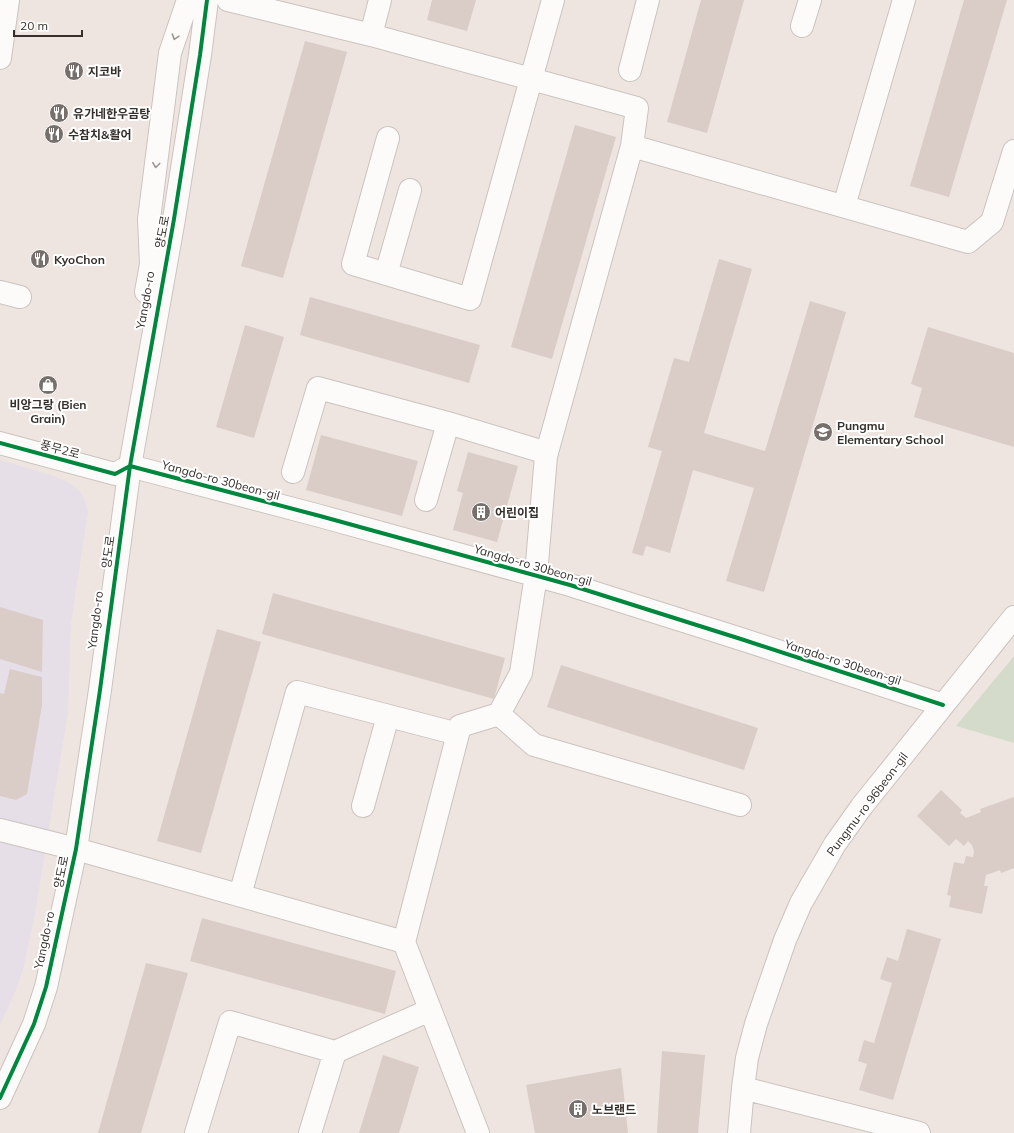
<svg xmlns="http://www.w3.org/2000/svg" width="1014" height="1133" font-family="Mulish,'Noto Sans KR',sans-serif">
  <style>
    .commercial { fill: #e7dfe8 }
    .green { fill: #d4dbcb }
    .building { fill: #daccc7 }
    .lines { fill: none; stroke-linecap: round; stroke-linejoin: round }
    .minor-casing { stroke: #cac3bf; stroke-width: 24 }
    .minor { stroke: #fdfbfa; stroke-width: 22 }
    .cycleway-casing { stroke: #fff; stroke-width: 6 }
    .cycleway { stroke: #00873e; stroke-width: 4 }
    .oneway { stroke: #9a9693 }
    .labels { text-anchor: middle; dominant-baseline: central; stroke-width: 4; stroke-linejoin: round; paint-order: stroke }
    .poi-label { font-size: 12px; font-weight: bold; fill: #36302c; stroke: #fff; text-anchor: start }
    .street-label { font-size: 12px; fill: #36302c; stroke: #fff }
  </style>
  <rect width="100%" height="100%" fill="#efe5e0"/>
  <path class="commercial" d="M0,460L51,475L68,482L80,491L85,500L88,512L71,624L68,713L35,914L23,970L14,995L0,1025Z"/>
  <path class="green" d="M1014,656V743L956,726L1010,661Z"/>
  <path class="building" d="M432,0H476L467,31L427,20Z
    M701,0H744L707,133L667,122Z
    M964,0H1007L949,197L910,186Z
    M305,41L347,52L283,278L241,266Z
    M575,125L616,137L552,359L511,347Z
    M719,259L752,269L704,433L765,451L810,301L846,312L764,592L726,581L754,488L693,470L670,553L646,546L643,556L632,553L662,451L648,447L674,358L689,362Z
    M310,297L480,345L469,383L300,335Z
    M245,325L284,337L254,438L216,427Z
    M928,327L1014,353V447L914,417L922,388L911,384Z
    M321,435L418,461L402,516L306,490Z
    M468,452L518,466L497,542L453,530L463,493L457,491Z
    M273,593L505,658L494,699L262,634Z
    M0,607L43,620L42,672L0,659Z
    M217,629L261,642L201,853L157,841Z
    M561,665L758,728L744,770L547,707Z
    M10,669L42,677V705L27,794L16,800L0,796V693L4,694Z
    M941,790L962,810L960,813L966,818L981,812L980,809L1014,797V868L1001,873L1000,870L986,875L984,886H988L982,914L949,907L951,896L947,895L954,862L964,864L966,856L973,857L974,851L972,845L968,841L964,846L956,839L949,846L917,816Z
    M202,918L396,971L385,1014L190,961Z
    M907,929L941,939L893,1100L859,1090L867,1064L858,1061L864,1040L874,1043L892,983L880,979L887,957L898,961Z
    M146,963L188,973L141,1133H98Z
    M662,1051L705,1055L698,1133H657Z
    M383,1055L419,1067L399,1133H359Z
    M621,1068L628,1133H535L526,1085Z"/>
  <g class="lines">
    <g class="minor-casing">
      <path id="minor" d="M228,0L371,35L637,108L632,146L546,456L536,575L521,673L499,714L460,726L404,942L478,1133
        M802,26L810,0
        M371,35L380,0
        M0,58L8,0
        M630,70L648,0
        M388,138L353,264L470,299L553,0
        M632,146L968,242L992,222L1014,151
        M844,206L904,0
        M386,274L410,190
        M0,292L20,297
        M146,292L151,264L149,219L170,53L188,0
        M0,443L115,474L130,466L320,516L570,585L744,640L943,705
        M293,472L318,388L448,423L547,453
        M426,500L448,423
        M499,714L534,745L740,805
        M363,806L388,716
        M0,830L76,849L404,942
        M240,895L297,692L458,734
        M743,1088L919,1133
        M0,1098L34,1024L46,987L76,849L100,690L130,466L174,219L200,55L207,0
        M196,1133L230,1022L335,1052L430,1010
        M310,1133L335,1052
        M739,1133L743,1088L747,1058L756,1024L785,940L801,903L835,844L862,806L1014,617"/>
    </g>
    <use href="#minor" class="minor"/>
    <g class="cycleway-casing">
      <path id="cycleway" d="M0,443L115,474L130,466L320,516L570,585L744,640L943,705
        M0,1098L34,1024L46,987L76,849L100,690L130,466L174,219L200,55L207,0"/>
    </g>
    <use href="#cycleway" class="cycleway"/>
  </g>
  <defs><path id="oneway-chevron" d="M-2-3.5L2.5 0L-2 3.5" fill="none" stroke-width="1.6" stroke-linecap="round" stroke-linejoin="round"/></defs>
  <g class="oneway">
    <use href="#oneway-chevron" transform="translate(175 37) rotate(108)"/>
    <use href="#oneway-chevron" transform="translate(156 165) rotate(97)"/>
  </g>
  <defs>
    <g id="restaurant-disc" transform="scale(1)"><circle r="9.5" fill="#776f6b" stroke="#fff"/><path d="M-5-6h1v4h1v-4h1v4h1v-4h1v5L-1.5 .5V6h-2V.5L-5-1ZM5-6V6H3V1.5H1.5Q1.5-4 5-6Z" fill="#fff"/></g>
    <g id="shop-disc" transform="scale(1)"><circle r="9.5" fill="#776f6b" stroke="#fff"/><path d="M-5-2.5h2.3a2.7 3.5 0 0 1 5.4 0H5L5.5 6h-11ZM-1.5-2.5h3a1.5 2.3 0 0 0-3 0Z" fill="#fff"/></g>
    <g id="school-disc" transform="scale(1)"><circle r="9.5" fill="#776f6b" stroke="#fff"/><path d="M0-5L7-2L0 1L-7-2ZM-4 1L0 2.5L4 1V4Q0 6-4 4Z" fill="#fff"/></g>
    <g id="building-disc" transform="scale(1)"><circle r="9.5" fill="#776f6b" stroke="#fff"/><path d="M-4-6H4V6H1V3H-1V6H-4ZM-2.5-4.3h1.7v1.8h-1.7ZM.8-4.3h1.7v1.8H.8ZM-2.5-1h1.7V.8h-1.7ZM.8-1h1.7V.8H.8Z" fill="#fff"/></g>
  </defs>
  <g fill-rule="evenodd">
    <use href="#restaurant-disc" x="74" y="71"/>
    <use href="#restaurant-disc" x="59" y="113"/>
    <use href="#restaurant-disc" x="54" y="134"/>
    <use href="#restaurant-disc" x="40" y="259"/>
    <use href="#shop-disc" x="48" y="385"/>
    <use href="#school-disc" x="823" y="432"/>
    <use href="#building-disc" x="481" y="512"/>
    <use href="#building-disc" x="578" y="1109"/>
  </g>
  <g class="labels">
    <g class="poi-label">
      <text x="88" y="71">지코바</text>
      <text x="73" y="113">유가네한우곰탕</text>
      <text x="68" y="134">수참치&amp;활어</text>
      <text x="54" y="259">KyoChon</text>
      <text x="48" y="404" text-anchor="middle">비앙그랑 (Bien<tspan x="48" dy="14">Grain)</tspan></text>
      <text x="837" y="425">Pungmu<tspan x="837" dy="14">Elementary School</tspan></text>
      <text x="495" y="512">어린이집</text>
      <text x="592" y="1109">노브랜드</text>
    </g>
    <g class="street-label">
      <text transform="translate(162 232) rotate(-80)">양도로</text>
      <text transform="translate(145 300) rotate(-80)">Yangdo-ro</text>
      <text transform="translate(60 449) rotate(15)">풍무2로</text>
      <text transform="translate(221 480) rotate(15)">Yangdo-ro 30beon-gil</text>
      <text transform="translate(108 552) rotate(-82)">양도로</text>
      <text transform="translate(533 565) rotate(16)">Yangdo-ro 30beon-gil</text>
      <text transform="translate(95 620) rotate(-83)">Yangdo-ro</text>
      <text transform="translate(843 662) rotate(18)">Yangdo-ro 30beon-gil</text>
      <text transform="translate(867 804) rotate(-53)">Pungmu-ro 96beon-gil</text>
      <text transform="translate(61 872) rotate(-79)">양도로</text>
      <text transform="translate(44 940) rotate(-78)">Yangdo-ro</text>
    </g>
  </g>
  <path d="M14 30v6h68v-6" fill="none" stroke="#36302c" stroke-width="2"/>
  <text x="20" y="30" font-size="12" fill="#36302c" stroke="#ffffff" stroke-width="3" paint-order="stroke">20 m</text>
</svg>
